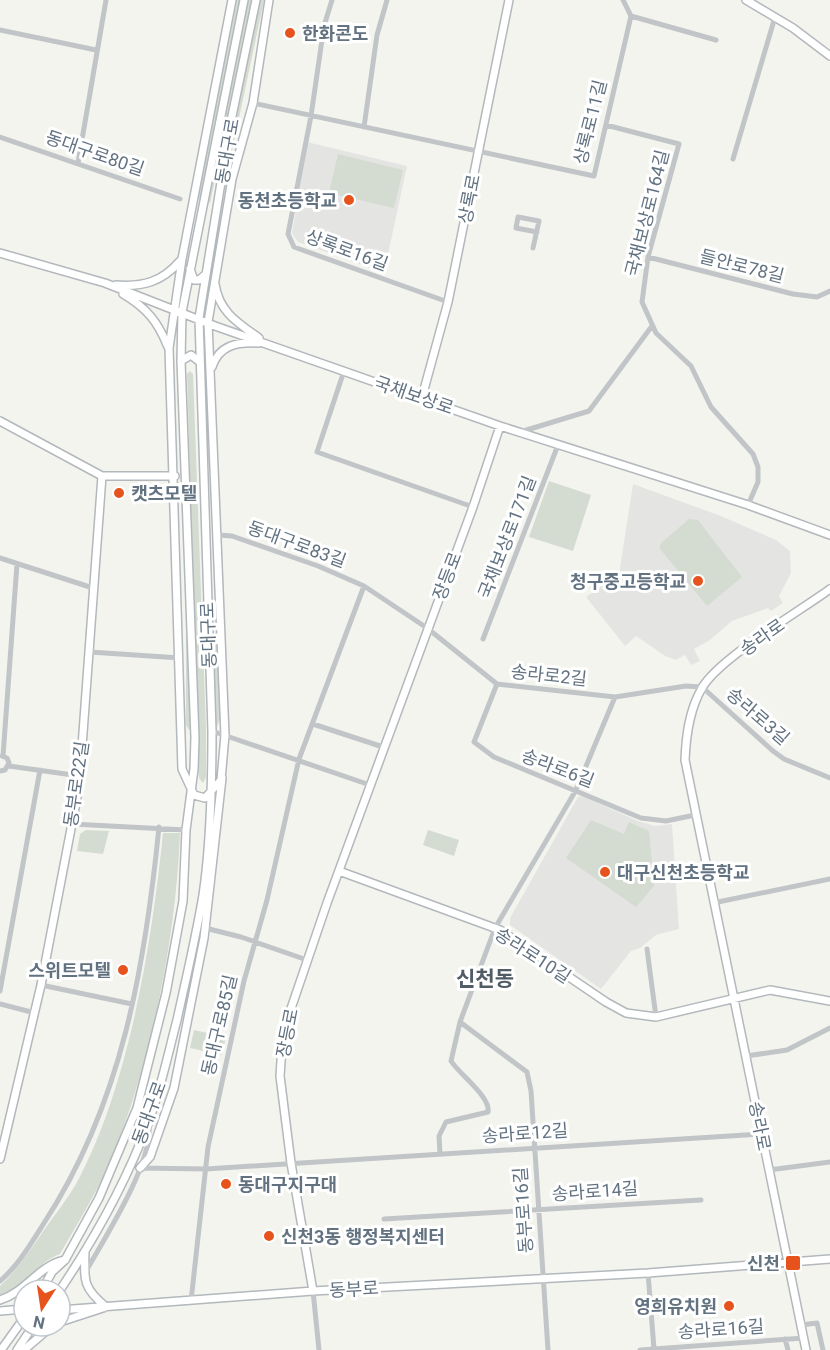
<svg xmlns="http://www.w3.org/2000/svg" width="830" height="1350" font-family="Roboto,'Noto Sans KR',sans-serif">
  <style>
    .built { fill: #e4e5e3 }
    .green { fill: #d4dbd0 }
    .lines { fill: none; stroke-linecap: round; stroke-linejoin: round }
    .secondary-casing { stroke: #b3b8bc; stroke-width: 10 }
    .street { stroke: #c1c5c8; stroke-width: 5 }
    .secondary { stroke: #fff; stroke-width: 7 }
    .poi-dot { fill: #e7531d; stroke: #fff; stroke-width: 2 }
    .labels { text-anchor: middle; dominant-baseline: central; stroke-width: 6; stroke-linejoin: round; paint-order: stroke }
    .poi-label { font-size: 18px; font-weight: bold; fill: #627281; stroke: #fff; text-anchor: start }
    .street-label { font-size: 18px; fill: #627281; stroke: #fff }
    .quarter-label { font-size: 21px; font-weight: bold; fill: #505c66; stroke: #fff }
  </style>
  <rect width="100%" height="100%" fill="#f4f4ef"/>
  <path class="built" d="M307,142L407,166L384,273L298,242L292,233Z
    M633,484L721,516L776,540L790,551L791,573L779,596L783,603L771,611L768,608L732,621L710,640L694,649L700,661L691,665L685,655L676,660L665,656L636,636L625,646L586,597L619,574Z
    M582,796L638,821L655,826L672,824L679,929L656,935L640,948L631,951L601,989L510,925V918L578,797Z"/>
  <path class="green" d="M237,0H242L200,199L198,197Z
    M248,0H253L210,203L208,201Z
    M259,0H264L221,203L220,201Z
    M338,154L403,170L394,208L329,193Z
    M190,371L193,374L206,728V777L203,783L199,778L187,374Z
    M549,481L591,495L573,551L529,537Z
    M689,519L698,520L742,577L707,606L660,549V544Z
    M215,632L218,643L220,720L217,726L215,722Z
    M186,636L189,639L192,724L189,730L186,725Z
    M591,820L624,834L629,822L649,831L654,886L636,907L566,858Z
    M86,830L109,831L103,854L77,851L80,834Z
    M428,830L459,840L454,856L423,845Z
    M163,833H180C176,939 151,1064 110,1162C96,1194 77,1224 60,1254C35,1263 26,1288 0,1296V1286C17,1270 29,1252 42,1233C53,1217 66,1201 76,1184C129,1087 152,942 163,833Z
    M194,1030L226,1037L222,1055L190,1048Z"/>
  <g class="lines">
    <g class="secondary-casing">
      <path id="secondary" d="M232,0L182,259L169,348L182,769L194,795L205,798L221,780L225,735L208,322L232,179L253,103L269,0
        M746,0L793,28L830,56
        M0,253L105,283L215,326L500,426L748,505L830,535
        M190,269L194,280H199L205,275
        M215,284C219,312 238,323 259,338
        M116,285C143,287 162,282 180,261
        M123,294C147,308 158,322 168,347
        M181,361L191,355L200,362
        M212,367C219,345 237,342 258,343
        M422,397L448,302L509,0
        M0,421L102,476H175
        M339,871L500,930L606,1002L626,1013L656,1017L770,990L830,1001
        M0,1159L41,985L79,787L102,476
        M140,1168L150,1157L174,1088L204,938L222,778
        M42,1290L52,1272L65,1260L99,1198L137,1108L166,993L183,901L186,830L194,769L195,738L181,361L182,312L244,0
        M60,1290C95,1238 127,1180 149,1121C161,1088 168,1054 177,1020C186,979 196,937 203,895C211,842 212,785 212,731L199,318L231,121L256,0
        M313,1291L291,1163L280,1076L283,1032L327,903L473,507L500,426
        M0,1300C26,1292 39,1265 65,1260
        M60,1310L313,1291L648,1273L830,1259
        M0,1311L24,1309
        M60,1322L106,1307C83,1288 84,1281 85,1252
        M1,1350L24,1318
        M17,1350L33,1326
        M24,1350L52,1326
        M806,1350L685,760C686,736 689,710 702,688C718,659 800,611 830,589"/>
    </g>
    <path class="street" d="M332,0L324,26L311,116L288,234L294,247L448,302
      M631,16L716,40
      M0,30L96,50
      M253,103L594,176L631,16L623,0
      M606,125L679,144L648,257L642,302L656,333L691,366L711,407L753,454L758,467V482L748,505
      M364,127L377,35L387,0
      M0,137L180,199
      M733,159L775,17
      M78,163L106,0
      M533,248L539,221L518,217L516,228L537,232
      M648,257L793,294L817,297L830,291
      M344,371L317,452L473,507
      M520,432L589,411L652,326
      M218,535L232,536L318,566L364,586L427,628L497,684L615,697L686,686L702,687L773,751L784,759L830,778
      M0,558L93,588
      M483,639L558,445
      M90,652L180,658
      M497,684L474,742L494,757L641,818L666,821L695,815
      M313,724L383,747
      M212,731L370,785
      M3,756L17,564
      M9,766L80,776
      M0,771L5,770L9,763L7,758L2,756
      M72,824L186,830
      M713,903L830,879
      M205,928L241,937L307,960
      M647,949L656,1017
      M41,985L132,1004
      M0,991L40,770
      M0,1004L35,1013
      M460,1022L527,1072L531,1091L548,1350
      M746,1056L787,1050L830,1028
      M440,1154L439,1136L446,1122L488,1112C491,1097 460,1075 451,1061L460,1022L495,928L576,790L615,697
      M140,1168L206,1169L761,1134
      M769,1170L830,1162
      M384,1219L701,1200
      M85,1273C105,1237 153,1164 149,1124
      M648,1273L654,1349
      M0,1281C18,1266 32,1242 44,1223C122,1104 145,966 159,827
      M313,1291L319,1350
      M191,1301L208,1147L244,981L267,900L299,759L364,586
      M801,1325L817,1323L823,1350
      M785,1339L788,1350
      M640,1350L804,1338"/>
    <use href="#secondary" class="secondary"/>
  </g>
  <g class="poi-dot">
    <circle cx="290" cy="33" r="6"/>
    <circle cx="349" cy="200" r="6"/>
    <circle cx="119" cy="493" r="6"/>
    <circle cx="698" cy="581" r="6"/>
    <circle cx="605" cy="872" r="6"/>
    <circle cx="123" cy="970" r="6"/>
    <circle cx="226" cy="1184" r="6"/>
    <circle cx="269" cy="1236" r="6"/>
    <rect x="785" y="1255" width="16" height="16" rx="3"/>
    <circle cx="729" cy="1306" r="6"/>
  </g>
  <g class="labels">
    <g class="poi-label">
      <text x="302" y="33">한화콘도</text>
      <text x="337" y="200" text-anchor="end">동천초등학교</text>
      <text x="131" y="493">캣츠모텔</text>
      <text x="686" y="581" text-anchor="end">청구중고등학교</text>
      <text x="617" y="872">대구신천초등학교</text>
      <text x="111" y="970" text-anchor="end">스위트모텔</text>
      <text x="238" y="1184">동대구지구대</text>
      <text x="281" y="1236">신천3동 행정복지센터</text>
      <text x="780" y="1263" text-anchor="end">신천</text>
      <text x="717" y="1306" text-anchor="end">영희유치원</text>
    </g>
    <g class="street-label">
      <text transform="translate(590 122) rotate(-76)">상록로11길</text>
      <text transform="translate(227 151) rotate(-80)">동대구로</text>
      <text transform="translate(95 153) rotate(19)">동대구로80길</text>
      <text transform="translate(469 199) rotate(-79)">상록로</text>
      <text transform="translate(647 213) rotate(-76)">국채보상로164길</text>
      <text transform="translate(347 250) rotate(20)">상록로16길</text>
      <text transform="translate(742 266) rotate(14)">들안로78길</text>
      <text transform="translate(414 395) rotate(19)">국채보상로</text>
      <text transform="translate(507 537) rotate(-69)">국채보상로171길</text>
      <text transform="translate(297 544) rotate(20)">동대구로83길</text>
      <text transform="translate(447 576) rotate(-69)">장등로</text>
      <text transform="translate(208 635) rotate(-92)">동대구로</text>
      <text transform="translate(762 637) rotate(-35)">송라로</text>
      <text transform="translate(549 675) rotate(6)">송라로2길</text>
      <text transform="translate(758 716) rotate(41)">송라로3길</text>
      <text transform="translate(558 768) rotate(21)">송라로6길</text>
      <text transform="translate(76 784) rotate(-82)">동부로22길</text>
      <text transform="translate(533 955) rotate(33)">송라로10길</text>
      <text transform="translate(219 1025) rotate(-77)">동대구로85길</text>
      <text transform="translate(287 1033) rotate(-79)">장등로</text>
      <text transform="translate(149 1113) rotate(-70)">동대구로</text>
      <text transform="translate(760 1126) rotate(79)">송라로</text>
      <text transform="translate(525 1133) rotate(-4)">송라로12길</text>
      <text transform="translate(595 1191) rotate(-4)">송라로14길</text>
      <text transform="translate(523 1210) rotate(-94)">동부로16길</text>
      <text transform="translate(354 1289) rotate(-3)">동부로</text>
      <text transform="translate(721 1329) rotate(-4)">송라로16길</text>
    </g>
    <g class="quarter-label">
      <text x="485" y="979">신천동</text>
    </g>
  </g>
  <g transform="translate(42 1308) rotate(192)"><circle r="28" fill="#ffffff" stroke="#c0c7cd" stroke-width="1.5"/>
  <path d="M0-4.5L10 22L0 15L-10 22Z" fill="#e7531d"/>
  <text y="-9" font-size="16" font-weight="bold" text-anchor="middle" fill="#627281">N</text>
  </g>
</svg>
